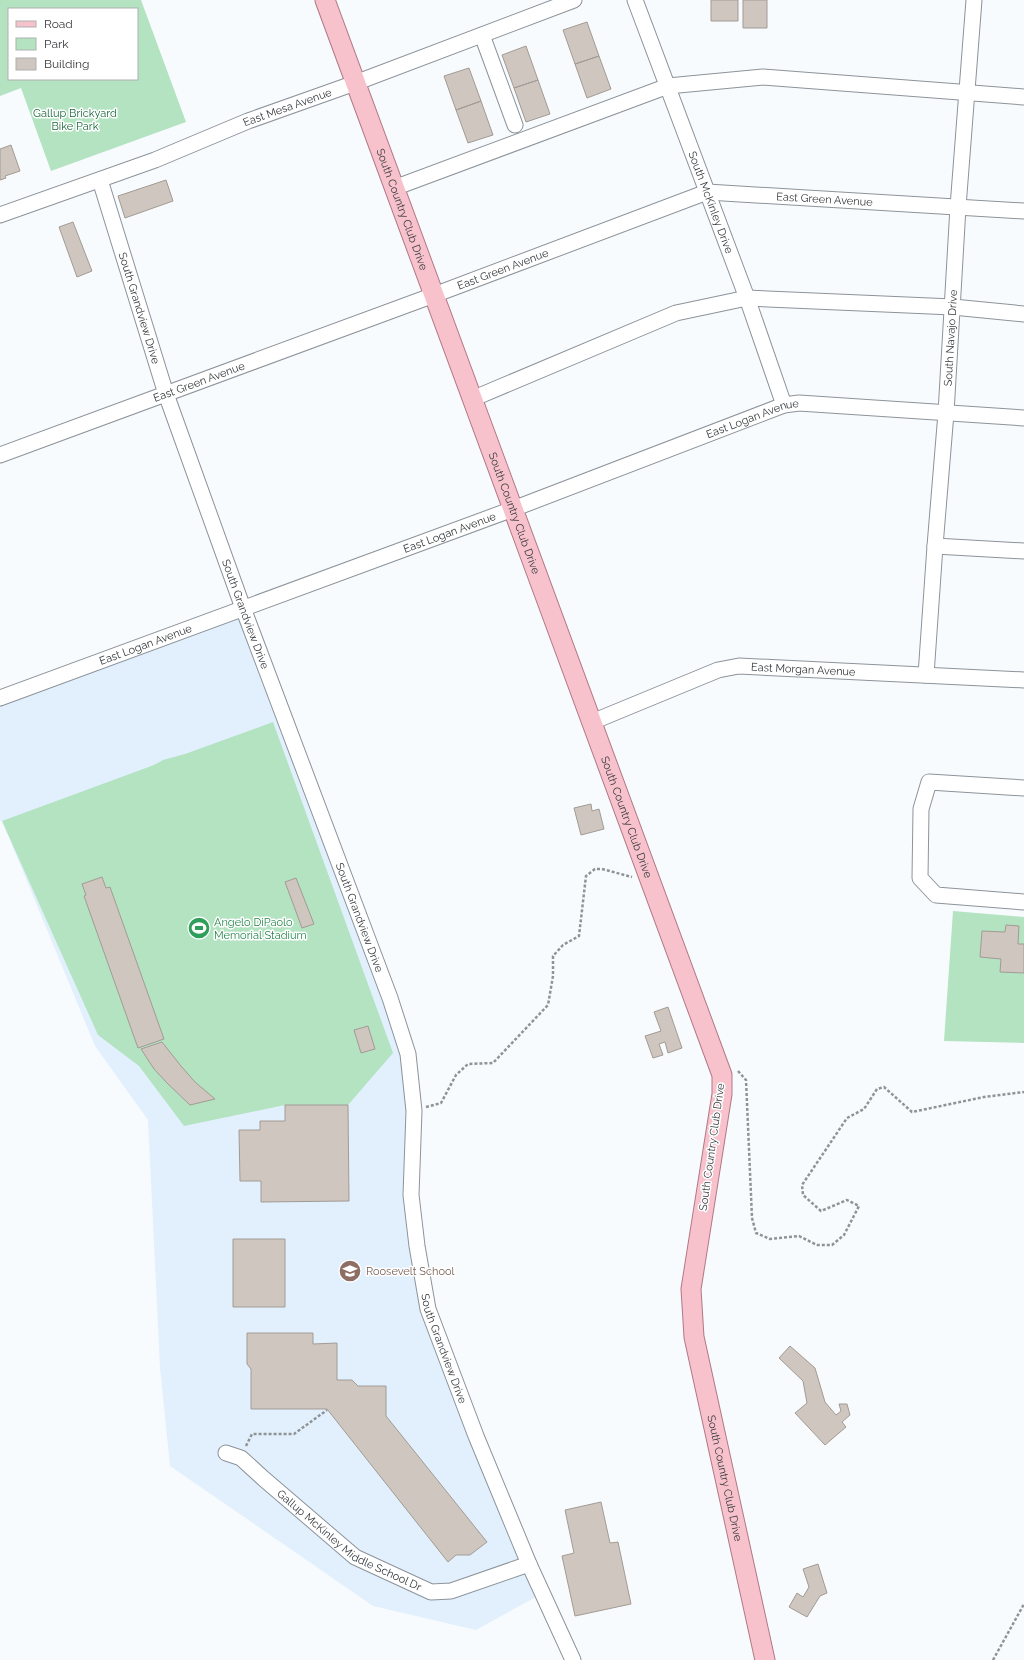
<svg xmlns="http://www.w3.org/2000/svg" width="1024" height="1660" font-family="Raleway,sans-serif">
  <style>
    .built { fill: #e2f0fd }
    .green { fill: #b3e3c1; fill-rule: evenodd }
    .building { fill: #cec6bf; stroke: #a29b94 }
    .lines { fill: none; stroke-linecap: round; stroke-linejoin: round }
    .minor-casing { stroke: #8c939a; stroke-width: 17 }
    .major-casing { stroke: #b17885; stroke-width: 21 }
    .path { stroke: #909396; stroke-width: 2.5; stroke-dasharray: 3 2; stroke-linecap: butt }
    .minor { stroke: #fff; stroke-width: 15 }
    .major { stroke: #f8c2cd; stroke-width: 19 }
    .labels { text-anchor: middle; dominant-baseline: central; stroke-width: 3; stroke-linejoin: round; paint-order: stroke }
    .street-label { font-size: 11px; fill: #36393c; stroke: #fff }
    .park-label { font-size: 11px; fill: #1b663c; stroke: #fff }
    .leisure-label { font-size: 11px; fill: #27864d; stroke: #fff; text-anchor: start }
    .education-label { font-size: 11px; fill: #785e54; stroke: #fff; text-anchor: start }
  </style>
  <rect width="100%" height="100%" fill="#f8fbfe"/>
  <path class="built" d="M243,608L408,1051L411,1195L428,1309L543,1593L476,1630L373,1606L170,1466L160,1368L148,1120L95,1046L2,821H0V698Z"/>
  <path class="green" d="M0,0H141L186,122L51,171L21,88L0,96ZM9,9H137V79H9Z
    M273,722L393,1053L348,1105H285L184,1126L139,1066L98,1035L2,821L154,765L163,760L185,754Z
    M953,911L1024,917V1043L944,1041Z"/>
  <path class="building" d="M711,0H738V21H711Z
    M743,0H767V28H743Z
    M587,22L599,56L575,64L563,30Z
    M526,46L538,80L514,88L502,55Z
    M599,56L611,89L587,98L575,64Z
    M469,68L481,101L456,110L444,76Z
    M538,80L550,114L526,122L514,88Z
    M481,101L493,135L468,143L456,110Z
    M11,145L20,171L5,176L6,178L0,180V149Z
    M166,180L173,201L125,218L118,196Z
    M73,222L92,271L77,277L59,227Z
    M591,804L592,811L599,809L604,829L581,835L574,808Z
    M102,877L106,888L110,887L164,1039L138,1048L84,896L86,895L82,884Z
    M296,878L314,924L302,928L285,882Z
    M1006,925L1019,926L1018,944H1024V973L1000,972L1001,959L980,957L982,931L1005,932Z
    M668,1007L682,1048L668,1053L665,1042L659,1044L663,1055L653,1058L645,1036L661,1031L654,1012Z
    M368,1026L375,1049L361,1053L354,1030Z
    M162,1042L181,1066L195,1082L215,1099L190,1105L167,1083L154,1069L141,1049Z
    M285,1105H348L349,1201L261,1202V1181H240L239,1130H260V1121H285Z
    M233,1239H285V1307H233Z
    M247,1333H313V1344L337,1343V1380H352L358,1386H386V1416L487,1542L470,1555H456L448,1562L327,1409H251V1369L247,1364Z
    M790,1346L815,1368L825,1402L836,1415L841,1411L839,1404H847L850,1415L842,1422L846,1427L825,1445L795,1413L807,1403L803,1381L779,1358Z
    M601,1502L610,1543L618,1542L631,1604L575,1616L562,1556L574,1553L565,1510Z
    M818,1564L827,1593L820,1596L807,1617L789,1607L797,1593L803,1597L809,1587L803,1569Z"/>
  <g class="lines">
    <g class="minor-casing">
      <g id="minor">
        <path id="s1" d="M635,0L747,298L784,405"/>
        <path d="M482,35L515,125"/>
        <path id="s2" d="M100,180L166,394L243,608L390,998L408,1054L414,1111L411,1195L417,1246L428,1309L476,1436L529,1564L573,1660"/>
        <path d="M394,188L668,86L763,77L1024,97"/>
        <path id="s3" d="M0,215L155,160L248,121L355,83L574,0"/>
        <path d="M472,399L676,313L747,298L953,307L1024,314"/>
        <path id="s4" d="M0,455L434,295L707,192L1024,211"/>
        <path d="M935,546L1024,551"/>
        <path id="s5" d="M926,675L935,546L946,413L958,207L974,0"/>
        <path id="s6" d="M0,698L513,509L784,405L799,403L1024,418"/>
        <path id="s7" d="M592,722L718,670L739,666L1024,680"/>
        <path d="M1024,788L929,782L921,809L920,878L936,895L1024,902"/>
        <path id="s8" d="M226,1453L241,1458L264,1479L355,1557L431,1592L451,1591L529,1564"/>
      </g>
    </g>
    <g class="major-casing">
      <g id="major">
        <path id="s9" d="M325,0L722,1075V1094L691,1289L694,1337L765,1660"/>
      </g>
    </g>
    <path class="path" d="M738,1071L746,1080L752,1218L756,1233L770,1239L799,1236L817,1245H832L844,1235L859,1206L847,1200L821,1211L803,1195L802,1185L847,1118L864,1109L877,1089L884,1087L912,1112L984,1097L1024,1092
      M426,1107L441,1103L456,1075L468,1064L493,1063L548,1005L553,976V956L563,945L579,936L586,876L595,869H602L632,877
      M246,1446L252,1434H294L327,1410
      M993,1660L1024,1604"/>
    <use href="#minor" class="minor"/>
    <use href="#major" class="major"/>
  </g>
  <defs>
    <g id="stadium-disc" transform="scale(1.15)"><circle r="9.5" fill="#2e9e5b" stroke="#fff"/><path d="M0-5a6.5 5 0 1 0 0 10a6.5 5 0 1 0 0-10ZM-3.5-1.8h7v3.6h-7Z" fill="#fff"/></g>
    <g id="school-disc" transform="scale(1.15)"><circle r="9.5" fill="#8d6e63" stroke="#fff"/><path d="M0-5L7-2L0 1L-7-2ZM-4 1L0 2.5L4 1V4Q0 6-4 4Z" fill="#fff"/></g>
  </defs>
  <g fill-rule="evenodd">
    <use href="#stadium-disc" x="199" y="928"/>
    <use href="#school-disc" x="350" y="1271"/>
  </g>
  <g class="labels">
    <g class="street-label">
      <text stroke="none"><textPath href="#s3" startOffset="307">East Mesa Avenue</textPath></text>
      <text stroke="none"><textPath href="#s4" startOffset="872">East Green Avenue</textPath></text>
      <text stroke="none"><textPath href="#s1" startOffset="216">South McKinley Drive</textPath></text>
      <text stroke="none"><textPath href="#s9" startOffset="223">South Country Club Drive</textPath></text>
      <text stroke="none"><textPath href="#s4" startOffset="536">East Green Avenue</textPath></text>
      <text stroke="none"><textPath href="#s2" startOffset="134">South Grandview Drive</textPath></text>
      <text stroke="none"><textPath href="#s5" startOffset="338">South Navajo Drive</textPath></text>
      <text stroke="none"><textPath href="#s4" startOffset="212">East Green Avenue</textPath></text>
      <text stroke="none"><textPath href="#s6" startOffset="803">East Logan Avenue</textPath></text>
      <text stroke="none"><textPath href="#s9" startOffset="547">South Country Club Drive</textPath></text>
      <text stroke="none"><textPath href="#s6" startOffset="479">East Logan Avenue</textPath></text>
      <text stroke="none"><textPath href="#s2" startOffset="458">South Grandview Drive</textPath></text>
      <text stroke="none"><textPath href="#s6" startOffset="155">East Logan Avenue</textPath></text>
      <text stroke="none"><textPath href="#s7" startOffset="222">East Morgan Avenue</textPath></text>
      <text stroke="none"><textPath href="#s9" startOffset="871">South Country Club Drive</textPath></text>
      <text stroke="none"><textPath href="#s2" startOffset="782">South Grandview Drive</textPath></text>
      <text transform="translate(712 1147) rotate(-82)">South Country Club Drive</text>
      <text stroke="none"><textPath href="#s2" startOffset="1226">South Grandview Drive</textPath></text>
      <text stroke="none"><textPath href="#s9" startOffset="1555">South Country Club Drive</textPath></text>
      <text stroke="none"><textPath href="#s8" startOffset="153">Gallup McKinley Middle School Dr</textPath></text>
    </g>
    <g class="park-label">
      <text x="75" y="113">Gallup Brickyard<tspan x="75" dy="13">Bike Park</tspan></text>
    </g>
    <g class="leisure-label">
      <text x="214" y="922">Angelo DiPaolo<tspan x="214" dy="13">Memorial Stadium</tspan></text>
    </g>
    <g class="education-label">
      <text x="366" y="1271">Roosevelt School</text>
    </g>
  </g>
  <rect x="8" y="8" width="130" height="72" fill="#ffffff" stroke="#afb0b1"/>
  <rect x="16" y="21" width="20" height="6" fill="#f8c2cd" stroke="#afb0b1"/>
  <text x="44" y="28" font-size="12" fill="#36393c">Road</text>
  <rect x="16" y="38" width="20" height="12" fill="#b3e3c1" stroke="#afb0b1"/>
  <text x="44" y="48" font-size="12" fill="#36393c">Park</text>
  <rect x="16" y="58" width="20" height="12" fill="#cec6bf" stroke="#afb0b1"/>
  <text x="44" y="68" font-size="12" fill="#36393c">Building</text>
</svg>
